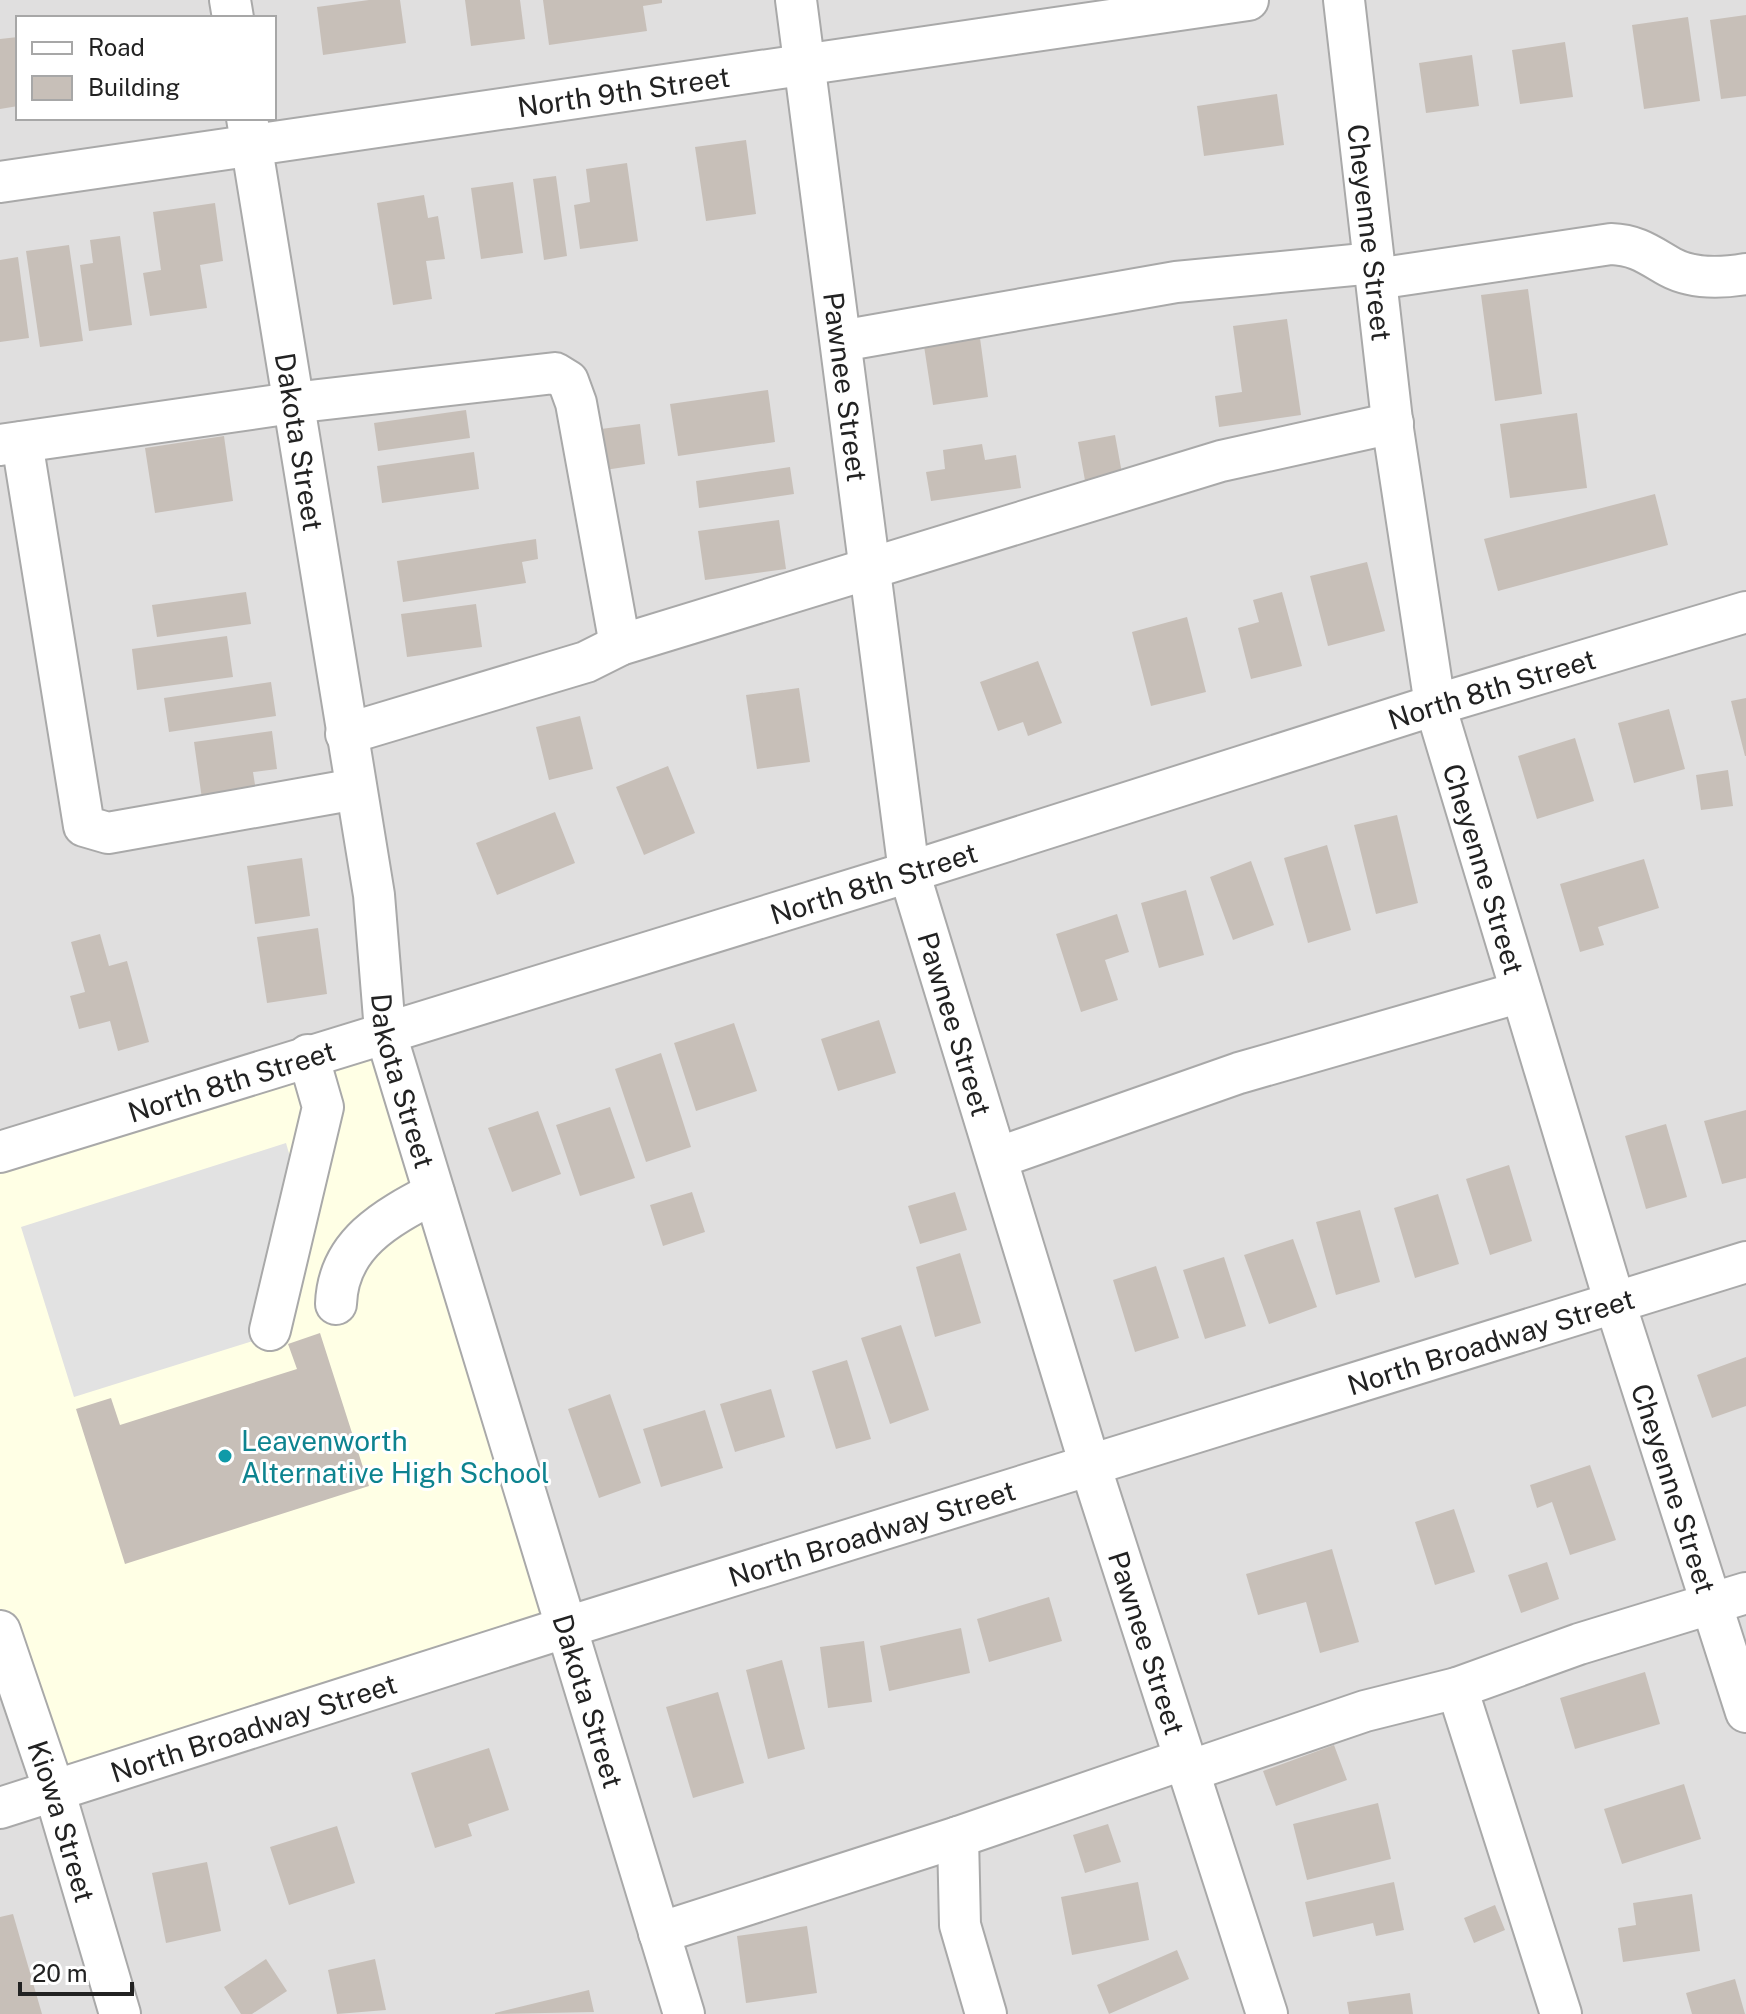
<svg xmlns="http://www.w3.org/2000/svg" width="1746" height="2014" font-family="'Public Sans',sans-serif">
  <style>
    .residential { fill: #e0dfdf; fill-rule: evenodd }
    .education { fill: #ffffe5 }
    .parking { fill: #e2e2e2 }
    .building { fill: #c7bfb8 }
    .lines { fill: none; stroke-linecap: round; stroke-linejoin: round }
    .minor-casing { stroke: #a9a9a9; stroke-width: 44 }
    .minor { stroke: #fff; stroke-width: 40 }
    .culture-dot { fill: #0f9aa8; stroke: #fff; stroke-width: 3 }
    .labels { text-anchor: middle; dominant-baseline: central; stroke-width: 6; stroke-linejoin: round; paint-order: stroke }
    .street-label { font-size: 28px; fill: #222; stroke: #fff }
    .culture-label { font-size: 28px; fill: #0d838f; stroke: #fff; text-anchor: start }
  </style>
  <rect width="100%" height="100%" fill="#f2efe9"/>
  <path class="residential" d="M0,0H1746V2014H0ZM18,18H274V118H18Z"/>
  <path class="education" d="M385,1031L564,1628L54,1790L0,1631V1152Z"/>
  <path class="parking" d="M286,1143L293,1167L259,1339L74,1397L21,1227Z"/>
  <path class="building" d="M369,0H400L406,43L323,55L317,7Z
    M465,0H520L525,39L471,46Z
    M543,0H662V3L643,6L647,31L549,45Z
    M1746,15V96L1721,99L1710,20Z
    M1688,17L1700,101L1644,109L1632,25Z
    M18,37V106L0,109V39Z
    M1565,42L1573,97L1520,104L1512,50Z
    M1472,55L1479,106L1426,113L1419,63Z
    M1277,94L1284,145L1204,156L1197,106Z
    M746,140L756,214L706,221L695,147Z
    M627,163L638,241L580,249L574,205L590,202L586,169Z
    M556,176L567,256L544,260L533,179Z
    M513,182L523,253L481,259L471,188Z
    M424,195L428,218L438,216L445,259L426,261L432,299L393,305L377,203Z
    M215,203L223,261L200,265L207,308L150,316L143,273L161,270L153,212Z
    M120,236L132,325L89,331L80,265L93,263L90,240Z
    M69,245L83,341L40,347L26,251Z
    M18,257L29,338L0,342V260Z
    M1528,289L1542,394L1495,401L1481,295Z
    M1287,319L1301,415L1219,427L1215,396L1242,392L1233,326Z
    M980,338L988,397L933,405L924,346Z
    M768,390L775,442L678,456L670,404Z
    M466,410L470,438L378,451L374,423Z
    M1577,413L1587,488L1510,498L1500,424Z
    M640,424L645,464L598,471L593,430Z
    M1115,435L1123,479L1086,486L1078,442Z
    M224,436L233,501L155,513L145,448Z
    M982,444L985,460L1016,455L1021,488L931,501L926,472L945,469L943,450Z
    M474,452L479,489L382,503L377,466Z
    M790,467L794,494L699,508L696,481Z
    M1655,494L1668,545L1498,591L1484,539Z
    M779,520L786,569L705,580L698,531Z
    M536,539L538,559L522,562L526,583L403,602L397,561Z
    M1367,562L1385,631L1328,646L1310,576Z
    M246,592L251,624L157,637L152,605Z
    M1282,592L1302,666L1251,679L1238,628L1259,622L1253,600Z
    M476,604L482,647L407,657L401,614Z
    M1187,617L1206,692L1151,706L1132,632Z
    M227,636L233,677L137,690L132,649Z
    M1038,661L1062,723L1028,736L1023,722L998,731L980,682Z
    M271,682L276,716L169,732L164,698Z
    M799,688L810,762L757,769L746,695Z
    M1746,698V756H1745L1731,701Z
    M1669,709L1685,769L1634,783L1618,723Z
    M580,716L593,769L549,780L536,727Z
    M272,731L277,769L253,772L256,791L202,799L194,742Z
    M1575,738L1594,801L1537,819L1518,756Z
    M668,766L695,833L644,855L616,787Z
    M1728,770L1733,806L1701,810L1696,775Z
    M555,812L575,863L497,895L476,843Z
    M1397,815L1418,903L1376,914L1354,825Z
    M1327,845L1351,930L1308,943L1284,858Z
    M302,858L310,916L255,924L247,866Z
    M1644,859L1659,908L1598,927L1604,945L1580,952L1560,884Z
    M1251,861L1274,925L1233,940L1210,877Z
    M1186,890L1204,955L1159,968L1141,903Z
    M1117,914L1129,952L1105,960L1118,1000L1081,1012L1056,934Z
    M318,928L327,994L267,1003L257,937Z
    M100,934L109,966L127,961L149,1042L118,1051L110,1021L79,1029L70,996L85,992L71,942Z
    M879,1020L896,1073L838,1091L821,1039Z
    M734,1023L757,1091L696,1111L674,1043Z
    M661,1053L691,1147L646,1162L615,1069Z
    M610,1107L635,1178L580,1196L556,1125Z
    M1746,1110V1178L1722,1184L1704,1121Z
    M538,1111L561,1174L512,1192L488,1128Z
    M1666,1124L1687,1197L1646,1209L1625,1136Z
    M1509,1165L1532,1241L1490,1255L1466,1179Z
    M692,1192L705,1232L663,1246L650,1205Z
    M955,1192L967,1230L920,1244L908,1206Z
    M1438,1194L1459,1264L1415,1278L1394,1208Z
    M1360,1210L1380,1282L1336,1295L1316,1222Z
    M1293,1239L1317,1307L1269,1324L1244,1255Z
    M960,1253L981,1323L935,1337L916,1267Z
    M1224,1257L1246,1326L1205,1339L1183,1270Z
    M1156,1266L1179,1338L1135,1352L1113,1280Z
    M901,1325L929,1410L890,1424L861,1338Z
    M320,1333L369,1486L125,1564L76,1409L111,1398L120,1425L297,1369L288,1344Z
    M1746,1357V1406L1712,1418L1697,1375Z
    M847,1360L871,1439L836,1449L812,1371Z
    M771,1389L785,1437L735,1452L720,1404Z
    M610,1394L641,1483L599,1498L568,1409Z
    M705,1410L723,1468L661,1487L643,1429Z
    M1590,1465L1616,1540L1570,1555L1552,1502L1537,1508L1530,1485Z
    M1454,1509L1475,1572L1435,1585L1415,1522Z
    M1332,1549L1359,1642L1320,1653L1306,1602L1258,1615L1246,1574Z
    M1547,1562L1559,1599L1521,1613L1508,1575Z
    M1049,1597L1062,1641L989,1662L977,1619Z
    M961,1628L970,1673L889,1691L880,1646Z
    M864,1641L872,1702L828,1708L820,1647Z
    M782,1660L805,1749L768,1759L746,1670Z
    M1645,1672L1660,1724L1575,1749L1560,1698Z
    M718,1692L744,1783L693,1798L666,1707Z
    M1334,1745L1347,1780L1276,1806L1263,1771Z
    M489,1748L509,1810L468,1824L472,1836L435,1848L411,1773Z
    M1684,1784L1701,1839L1622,1864L1604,1809Z
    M1378,1803L1391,1859L1307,1880L1293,1824Z
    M1108,1824L1121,1862L1085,1873L1073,1835Z
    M337,1826L355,1883L289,1905L270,1847Z
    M207,1862L221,1931L166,1943L152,1873Z
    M1138,1882L1149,1940L1072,1955L1061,1897Z
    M1394,1882L1404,1930L1376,1936L1373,1923L1313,1937L1305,1902Z
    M1692,1894L1700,1951L1623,1962L1618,1928L1636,1925L1633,1903Z
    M1495,1905L1505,1930L1474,1943L1464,1918Z
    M13,1914L42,2014H0V1917Z
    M807,1926L817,1993L746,2003L737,1936Z
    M1177,1950L1189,1979L1109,2014L1097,1985Z
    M266,1959L287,1991L252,2014H241L224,1987Z
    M375,1959L386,2010L337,2014L328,1970Z
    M1735,1979L1745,2014H1692L1686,1993Z
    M589,1990L594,2012L495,2014V2013Z
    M1410,1993L1413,2014H1349L1347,2002Z"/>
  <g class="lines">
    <g class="minor-casing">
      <g id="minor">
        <path d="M230,0L233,18"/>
        <path id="s1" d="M796,0L909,872L1090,1465L1267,2014"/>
        <path id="s2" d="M1344,0L1393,429L1435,705L1615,1303L1746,1712"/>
        <path id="s3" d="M247,118L374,895L385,1031L684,2014"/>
        <path id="s4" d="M0,182L1248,0"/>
        <path d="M1376,279L1611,244C1637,245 1649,255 1670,267C1692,279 1722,278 1746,274"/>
        <path d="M841,341L1176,282L1374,263"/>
        <path d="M22,442L84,826L108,833L356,789"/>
        <path d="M0,445L292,403L555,373L568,381L576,403L620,645"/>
        <path d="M346,734L586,662L620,645L1221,461L1393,423"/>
        <path id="s5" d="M0,1152L909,872L1435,705L1746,612"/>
        <path d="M997,1158L1239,1073L1521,992"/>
        <path d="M336,1304C338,1244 386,1218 434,1193"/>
        <path d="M270,1330L323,1107L308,1055"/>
        <path id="s6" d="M0,1631L54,1790L120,2014"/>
        <path d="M1457,1688L1561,2014"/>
        <path d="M1189,1771L1365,1711L1457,1688L1579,1644L1746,1593"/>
        <path id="s7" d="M0,1808L564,1628L1746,1262"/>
        <path d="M958,1837L960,1925L986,2014"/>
        <path d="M659,1933L958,1837L1185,1759"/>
      </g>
    </g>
    <use href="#minor" class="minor"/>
  </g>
  <circle class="culture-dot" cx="225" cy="1456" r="8"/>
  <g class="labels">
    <g class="street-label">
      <text stroke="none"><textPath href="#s4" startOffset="630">North 9th Street</textPath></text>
      <text stroke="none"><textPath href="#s2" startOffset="234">Cheyenne Street</textPath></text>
      <text stroke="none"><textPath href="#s1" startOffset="390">Pawnee Street</textPath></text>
      <text stroke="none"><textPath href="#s3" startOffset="328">Dakota Street</textPath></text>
      <text stroke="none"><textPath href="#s5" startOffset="1562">North 8th Street</textPath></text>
      <text stroke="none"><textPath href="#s2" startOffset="882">Cheyenne Street</textPath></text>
      <text stroke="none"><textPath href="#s5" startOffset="914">North 8th Street</textPath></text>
      <text stroke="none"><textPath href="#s1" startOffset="1038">Pawnee Street</textPath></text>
      <text stroke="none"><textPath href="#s5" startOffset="242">North 8th Street</textPath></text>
      <text stroke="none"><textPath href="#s3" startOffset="976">Dakota Street</textPath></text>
      <text stroke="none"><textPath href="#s7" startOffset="1562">North Broadway Street</textPath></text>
      <text stroke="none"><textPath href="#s2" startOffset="1530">Cheyenne Street</textPath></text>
      <text stroke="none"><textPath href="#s7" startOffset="914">North Broadway Street</textPath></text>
      <text stroke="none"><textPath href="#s1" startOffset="1686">Pawnee Street</textPath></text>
      <text stroke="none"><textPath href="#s3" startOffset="1624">Dakota Street</textPath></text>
      <text stroke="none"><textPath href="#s7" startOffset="266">North Broadway Street</textPath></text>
      <text stroke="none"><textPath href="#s6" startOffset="200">Kiowa Street</textPath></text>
    </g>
    <g class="culture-label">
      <text x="241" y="1440">Leavenworth<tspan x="241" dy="32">Alternative High School</tspan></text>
    </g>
  </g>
  <rect x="16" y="16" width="260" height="104" fill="#ffffff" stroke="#a7a7a7" stroke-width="2"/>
  <rect x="32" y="42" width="40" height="12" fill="#ffffff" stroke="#a7a7a7" stroke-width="2"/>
  <text x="88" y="56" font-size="24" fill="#222222">Road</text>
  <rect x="32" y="76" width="40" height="24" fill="#c7bfb8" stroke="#a7a7a7" stroke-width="2"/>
  <text x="88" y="96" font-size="24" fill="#222222">Building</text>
  <path d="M20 1982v12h112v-12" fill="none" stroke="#222222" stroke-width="4"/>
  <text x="32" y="1982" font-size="24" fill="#222222" stroke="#ffffff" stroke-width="6" paint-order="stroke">20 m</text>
</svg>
